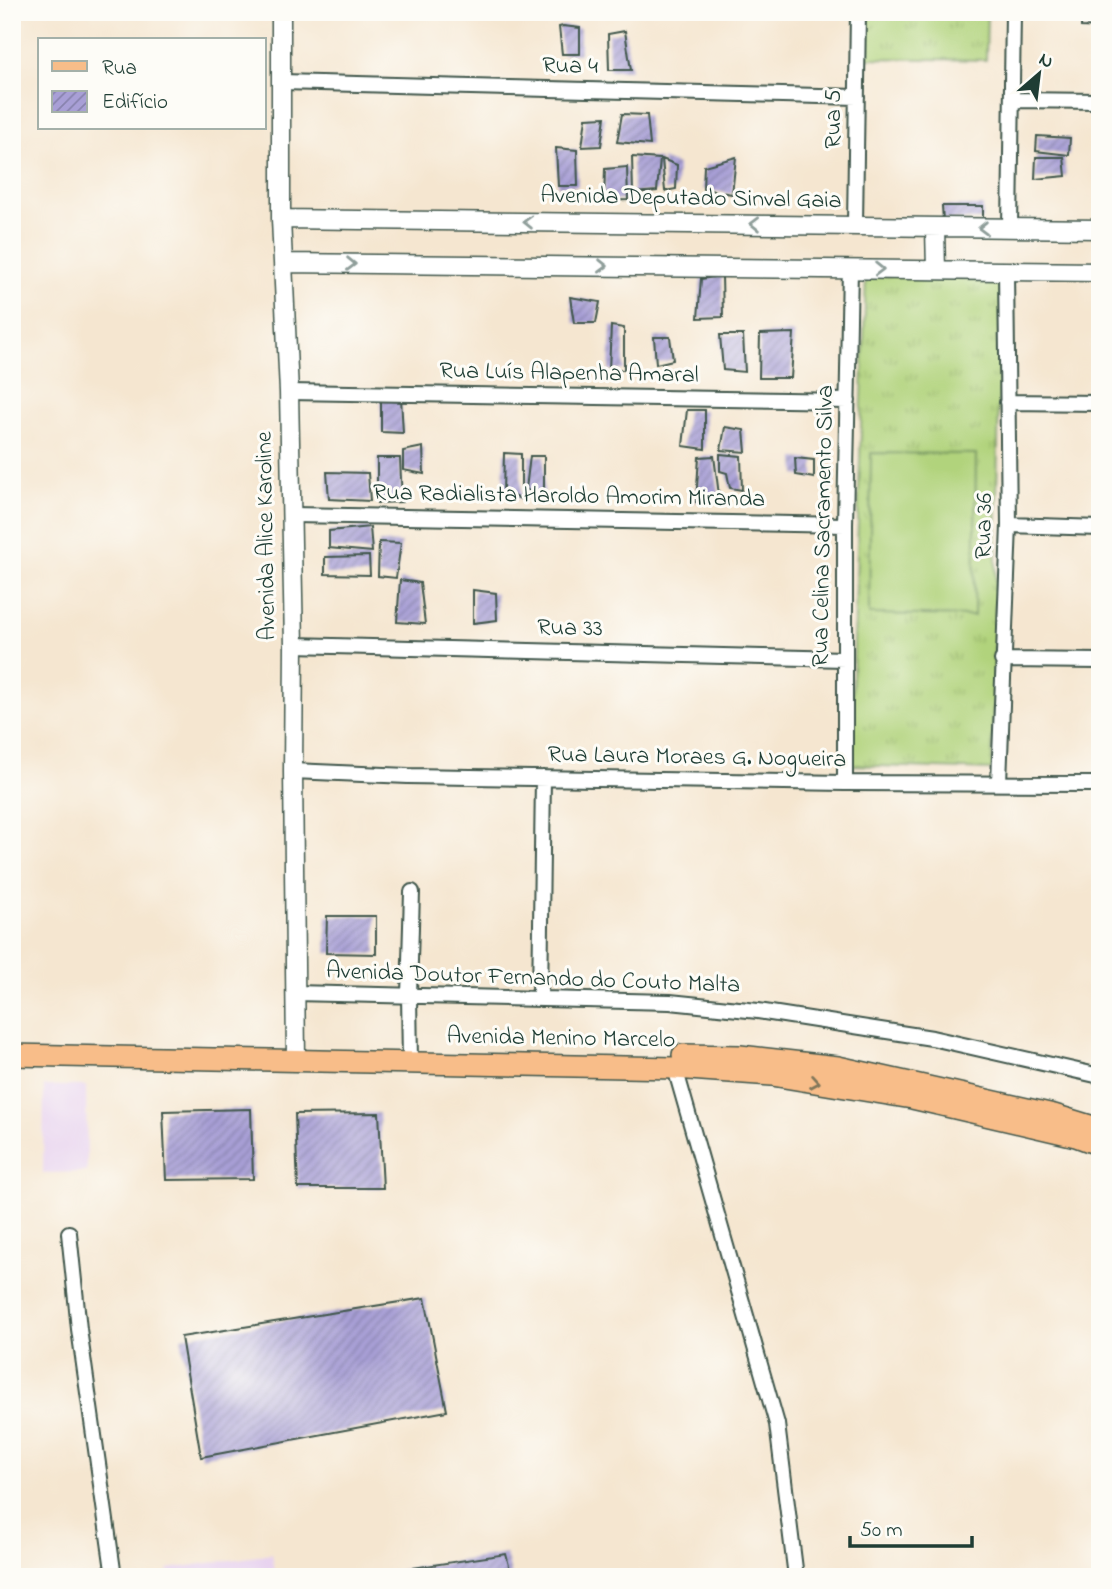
<svg xmlns="http://www.w3.org/2000/svg" width="1112" height="1589" font-family="'Indie Flower',sans-serif">
  <style>
    .built { fill: #e7d2ef }
    .grass { fill: url(#grass-tufts); stroke: #688858; stroke-width: 2 }
    .pitch { fill: #b1d37b; stroke: #688858; stroke-width: 2 }
    .building { fill: url(#building-hatch) }
    .lines { fill: none; stroke-linecap: round; stroke-linejoin: round }
    .minor-casing { stroke: #3f564b; stroke-width: 18 }
    .tertiary-casing { stroke: #3f564b; stroke-width: 21 }
    .primary-casing { stroke: #3f564b; stroke-width: 24 }
    .minor { stroke: #fff; stroke-width: 14 }
    .tertiary { stroke: #fff; stroke-width: 18 }
    .primary { stroke: #f8bd89; stroke-width: 21 }
    .oneway { stroke: #8f9e9a }
    .oneway2 { stroke: #81775a }
    .labels { text-anchor: middle; dominant-baseline: central; stroke-width: 6; stroke-linejoin: round; paint-order: stroke }
    .street-label { font-size: 24px; fill: #1f3d34; stroke: #fdfcf7 }
  </style>
  <defs>
    <pattern id="grass-tufts" width="24" height="20" patternUnits="userSpaceOnUse" patternTransform="scale(1.75)"><rect width="24" height="20" fill="#b1d37b"/><path d="M3 7l-1-3M5 7V3M7 7l1-3M15 17l-1-3M17 17v-4M19 17l1-3" fill="none" stroke="#98b66b"/></pattern>
    <pattern id="building-hatch" width="6" height="6" patternUnits="userSpaceOnUse" patternTransform="scale(1.75)"><rect width="6" height="6" fill="#a89fd6"/><path d="M-1 1l2-2M0 6l6-6M5 7l2-2" fill="none" stroke="#8883ae"/></pattern>
  </defs>
  <rect width="100%" height="100%" fill="#fdfcf7"/>
  <filter id="ink" filterUnits="userSpaceOnUse"><feTurbulence type="fractalNoise" baseFrequency=".0143" numOctaves="2"/><feDisplacementMap in="SourceGraphic" scale="14" xChannelSelector="R" yChannelSelector="G"/><feConvolveMatrix kernelMatrix="1 2 1 2 8 2 1 2 1" color-interpolation-filters="sRGB"/></filter>
  <filter id="wash" filterUnits="userSpaceOnUse"><feTurbulence type="fractalNoise" baseFrequency=".00686" numOctaves="4" result="noise"/><feDisplacementMap in="SourceGraphic" scale="28" xChannelSelector="R" yChannelSelector="G"/><feGaussianBlur stdDeviation="1.57" result="paint"/><feColorMatrix in="noise" values="0 0 0 0 0 0 0 0 0 0 0 0 0 0 0 0 0 1.4 0 .05"/><feComposite in="paint" operator="in"/></filter>
  <g filter="url(#wash)">
    <rect width="100%" height="100%" fill="#f5e6d0"/>
    <path class="built" d="M44,1086H86L87,1172L43,1173Z
      M272,1554L276,1577H170L168,1569Z"/>
    <path class="grass" d="M867,12H987L986,60L866,58Z
      M866,275L1001,280L992,770L850,765Z"/>
    <path class="pitch" d="M871,453L976,454L974,616L869,614Z"/>
    <g id="blocks">
      <path class="building" d="M1082,12H1100V28L1081,27Z
        M563,26L580,28V54H562L559,27Z
        M625,31L631,70H609L608,34Z
        M622,114L647,115L650,145L617,142Z
        M605,117L601,146L582,147L586,118Z
        M1037,136L1070,138L1069,155L1036,151Z
        M556,148L577,150L578,186H558Z
        M632,157L660,159L657,191L633,193Z
        M736,157L732,194L703,189L704,166Z
        M1036,157H1064L1066,176L1035,179Z
        M662,159L677,165L676,189L665,191Z
        M627,167L628,200L604,201L605,169Z
        M942,206H983V220H943Z
        M722,276L723,317L698,318L701,279Z
        M570,297L600,302L596,323H574Z
        M611,326L624,328V370H609Z
        M794,333L791,378H759L760,334Z
        M720,335H743L745,372L723,370Z
        M654,337H670L673,360L656,364Z
        M401,398L403,433L381,432V399Z
        M687,410H705V449L683,446Z
        M725,427L744,430L746,452L721,450Z
        M423,447L424,474L403,470V451Z
        M504,453L521,454V499L503,492Z
        M720,454L741,456L742,490L730,488L727,473L720,471Z
        M530,456H544V499L526,489Z
        M714,456L720,503L696,502L699,457Z
        M377,458H400L402,502L377,503Z
        M795,458L814,460V478L796,475Z
        M327,472L368,473L370,501L329,499Z
        M370,527L372,552L329,548V531Z
        M379,542L401,543L396,578L378,576Z
        M369,556L370,575L325,574V557Z
        M400,580L420,583L425,624L397,622Z
        M473,590L496,593L497,620L473,623Z
        M327,916H376V954L326,953Z
        M251,1109L253,1179L166,1180L163,1111Z
        M379,1113L383,1188H298L295,1114Z
        M425,1298L447,1411L201,1457L181,1337Z
        M506,1554L512,1577H401L399,1570Z"/>
    </g>
  </g>
  <g filter="url(#ink)">
    <use href="#blocks" fill-opacity="0" stroke="#3f564b" stroke-width="2"/>
    <g class="lines">
      <g class="minor-casing">
        <path id="minor" d="M282,82L857,97
          M1012,100L1100,101
          M855,225L858,12
          M1010,228L1013,12
          M289,392L848,401
          M1007,402L1100,403
          M292,515L845,525
          M1009,525L1100,528
          M294,645L845,659
          M1002,660L1100,661
          M293,771L408,776L845,783L1100,784
          M999,782L1009,525L1006,271
          M845,783V525L850,268
          M294,993L670,1002L758,1011L932,1038L1100,1076
          M540,998L543,778
          M410,1061L409,995L412,892
          M675,1068L777,1424L796,1577
          M69,1233L79,1329L114,1577"/>
      </g>
      <g class="tertiary-casing">
        <path id="tertiary" d="M281,12V219L289,392L294,645L293,771L296,1059
          M281,219L1100,229
          M935,228L936,270
          M283,263L1100,272"/>
      </g>
      <g class="primary-casing">
        <path id="primary" d="M12,1055L675,1068L772,1075L912,1098L1076,1136L1100,1145
          M683,1055L740,1056L838,1067L1054,1115L1100,1129"/>
      </g>
      <use href="#minor" class="minor"/>
      <use href="#tertiary" class="tertiary"/>
      <use href="#primary" class="primary"/>
    </g>
    <defs><path id="oneway-chevron" d="M-2-3.5L2.5 0L-2 3.5" fill="none" stroke-width="1.6" stroke-linecap="round" stroke-linejoin="round" transform="scale(1.75)"/></defs>
    <g class="oneway">
      <use href="#oneway-chevron" transform="translate(528 222) rotate(-179)"/>
      <use href="#oneway-chevron" transform="translate(755 224) rotate(-179)"/>
      <use href="#oneway-chevron" transform="translate(983 228) rotate(179)"/>
      <use href="#oneway-chevron" transform="translate(351 264) rotate(1)"/>
      <use href="#oneway-chevron" transform="translate(603 266) rotate(1)"/>
      <use href="#oneway-chevron" transform="translate(879 269) rotate(1)"/>
    </g>
    <use class="oneway2" href="#oneway-chevron" transform="translate(815 1082) rotate(10)"/>
  </g>
  <g class="labels">
    <g class="street-label">
      <text transform="translate(570 67) rotate(1)">Rua 4</text>
      <text transform="translate(834 119) rotate(-90)">Rua 5</text>
      <text transform="translate(691 199) rotate(1)">Avenida Deputado Sinval Gaia</text>
      <text transform="translate(569 374) rotate(1)">Rua Luís Alapenha Amaral</text>
      <text transform="translate(569 497) rotate(1)">Rua Radialista Haroldo Amorim Miranda</text>
      <text transform="translate(824 526) rotate(-89)">Rua Celina Sacramento Silva</text>
      <text transform="translate(985 526) rotate(-89)">Rua 36</text>
      <text transform="translate(267 536) rotate(-91)">Avenida Alice Karoline</text>
      <text transform="translate(570 629) rotate(1)">Rua 33</text>
      <text transform="translate(697 758) rotate(1)">Rua Laura Moraes G. Nogueira</text>
      <text transform="translate(533 979) rotate(2)">Avenida Doutor Fernando do Couto Malta</text>
      <text transform="translate(561 1039) rotate(1)">Avenida Menino Marcelo</text>
    </g>
  </g>
  <rect width="1112" height="1589" fill="none" stroke="#fdfcf7" stroke-width="42"/>
  <rect x="38" y="38" width="228" height="91" fill="#fdfcf7" stroke="#a4b0a9" stroke-width="2"/>
  <rect x="52" y="61" width="35" height="10" fill="#f8bd89" stroke="#a4b0a9" stroke-width="2"/>
  <text x="102" y="74" font-size="21" fill="#1f3d34">Rua</text>
  <rect x="52" y="91" width="35" height="21" fill="url(#building-hatch)" stroke="#a4b0a9" stroke-width="2"/>
  <text x="102" y="108" font-size="21" fill="#1f3d34">Edifício</text>
  <g transform="translate(1039 74) rotate(28)" stroke="#fdfcf7" stroke-width="5" paint-order="stroke">
  <path d="M0-5L12 26L0 18L-12 26Z" fill="#1f3d34"/>
  <text y="-10" font-size="19" font-weight="bold" text-anchor="middle" fill="#1f3d34">N</text>
  </g>
  <path d="M850 1536v10h122v-10" fill="none" stroke="#1f3d34" stroke-width="3.5"/>
  <text x="860" y="1536" font-size="21" fill="#1f3d34" stroke="#fdfcf7" stroke-width="5" paint-order="stroke">50 m</text>
</svg>
